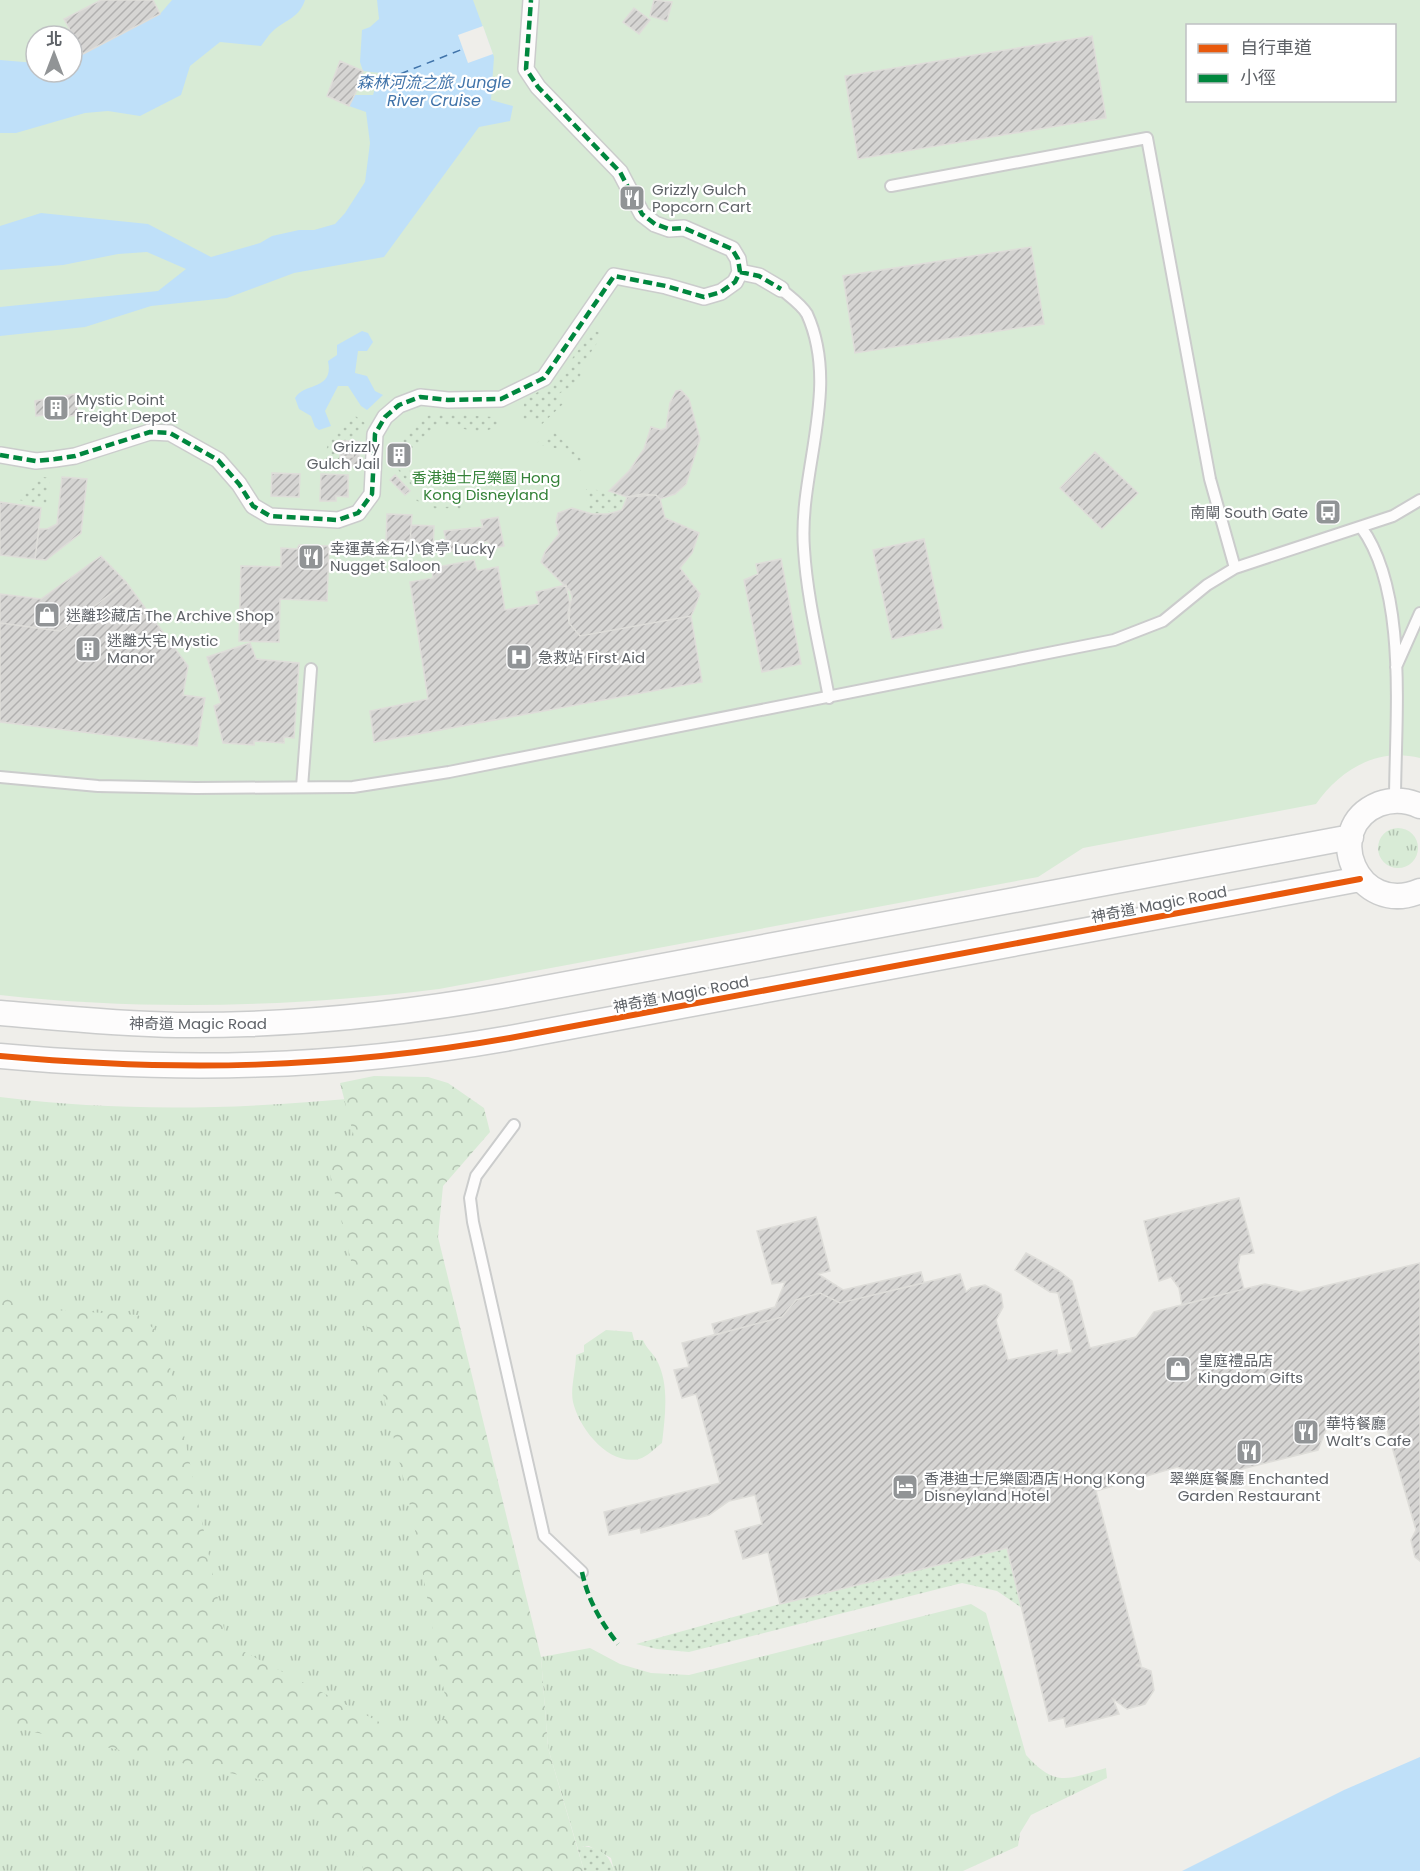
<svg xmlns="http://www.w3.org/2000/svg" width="1420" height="1871" font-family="Poppins,'Noto Sans TC',sans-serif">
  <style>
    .grass { fill: url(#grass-tufts) }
    .forest { fill: url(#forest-crowns) }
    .park { fill: #d8ebd6; fill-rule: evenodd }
    .garden { fill: url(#garden-dots) }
    .water { fill: #bfe0f9 }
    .pier { fill: #efeeea }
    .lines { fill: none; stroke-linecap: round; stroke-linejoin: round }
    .ferry { stroke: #4174aa; stroke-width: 1.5; stroke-dasharray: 8 6; stroke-linecap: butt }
    .building { fill: url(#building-hatch); stroke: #deddd9; stroke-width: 1.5 }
    .service-casing { stroke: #cbcccc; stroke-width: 14 }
    .pedestrian-casing { stroke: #cbcccc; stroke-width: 18 }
    .tertiary-casing { stroke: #cbcccc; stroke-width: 27 }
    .service { stroke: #fdfcfc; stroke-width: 10 }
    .pedestrian { stroke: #fdfcfc; stroke-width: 15 }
    .tertiary { stroke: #fdfcfc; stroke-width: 24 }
    .quiet { stroke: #00873e; stroke-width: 4.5; stroke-dasharray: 9 4.5; stroke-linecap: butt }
    .cycleway-casing { stroke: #fff; stroke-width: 10 }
    .cycleway { stroke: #e8590c; stroke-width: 6 }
    .labels { text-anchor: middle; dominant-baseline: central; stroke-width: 4.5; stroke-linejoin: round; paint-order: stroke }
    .poi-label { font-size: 15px; fill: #5f6368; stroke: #fff; text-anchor: start }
    .park-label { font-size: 15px; fill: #348238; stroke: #fff }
    .street-label { font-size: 15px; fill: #5f6368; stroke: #fff }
    .water-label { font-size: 16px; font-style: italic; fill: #4174aa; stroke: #fff }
  </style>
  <defs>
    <pattern id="grass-tufts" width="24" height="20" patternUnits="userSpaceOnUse" patternTransform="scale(1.5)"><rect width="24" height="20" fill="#d8ebd6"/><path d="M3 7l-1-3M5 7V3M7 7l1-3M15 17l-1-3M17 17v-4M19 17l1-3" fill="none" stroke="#b2c2b1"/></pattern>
    <pattern id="forest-crowns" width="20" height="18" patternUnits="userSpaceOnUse" patternTransform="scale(1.5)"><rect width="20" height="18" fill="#d8ebd6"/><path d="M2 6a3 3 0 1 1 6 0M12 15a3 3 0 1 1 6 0" fill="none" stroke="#b2c2b1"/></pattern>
    <pattern id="garden-dots" width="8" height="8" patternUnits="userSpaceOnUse" patternTransform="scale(1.5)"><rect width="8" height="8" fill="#d8ebd6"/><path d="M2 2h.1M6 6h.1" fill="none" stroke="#b2c2b1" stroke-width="1.8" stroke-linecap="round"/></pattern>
    <pattern id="building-hatch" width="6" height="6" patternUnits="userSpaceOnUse" patternTransform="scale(1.5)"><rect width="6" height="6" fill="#d6d5d3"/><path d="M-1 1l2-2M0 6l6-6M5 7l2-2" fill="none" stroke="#b1b0af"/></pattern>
  </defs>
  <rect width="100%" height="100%" fill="#efeeea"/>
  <path class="grass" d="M1378 848a20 20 0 1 1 40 0a20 20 0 1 1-40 0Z
    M378,1096L544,1871H0V1097C126,1113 252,1109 378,1096Z
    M606,1330L632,1332L634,1340H643C646,1348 652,1352 656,1359C670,1383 665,1417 662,1443C655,1448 647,1457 639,1459C608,1466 579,1428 573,1402C570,1389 576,1370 576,1355L584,1352V1345Z
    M971,1604L986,1613L1026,1755C1056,1788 1067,1779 1106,1768L1107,1778L1031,1815L1020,1833L1018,1846L963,1871H614L611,1858L589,1846H577L548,1748L541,1657L590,1648L620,1664L651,1673L689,1675Z"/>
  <path class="forest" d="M374,1076L428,1077L448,1083L484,1108L490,1132L443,1186L438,1237L541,1657L548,1748L584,1871H364L359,1858L321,1808L277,1783L0,1725V1277L36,1309L138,1315L164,1338L227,1643L385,1725L410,1728L449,1718L412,1514L327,1161L356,1144L340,1083Z"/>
  <path class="park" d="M0,0H1420V758C1377,747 1340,770 1316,804L1083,848L1038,877L439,989C292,1007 147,1011 0,995ZM1188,26H1394V100H1188ZM36,36H72V72H36Z"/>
  <path class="garden" d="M593,330L603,334L583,364L579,382L555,396L564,403L539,427L531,417L523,423L524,401L567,373L571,360Z
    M432,413L494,417L502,425C495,427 486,432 480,432C464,431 450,422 434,429C407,442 398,492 430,505C441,509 455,506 466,505L470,509C443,511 438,514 414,499L412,489L397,468L407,465L408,443L401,441L402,438C415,433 419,420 432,413Z
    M354,415L365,423L354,441H340L339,466L322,465L330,437L346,426Z
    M552,430L581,459V471C571,450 557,447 535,445Z
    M37,476L50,478L46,505L19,500L20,493L34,488Z
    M586,489L609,491L627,497L622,510L592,514L588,513Z
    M1007,1548L1022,1608L997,1591L962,1583L689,1652L657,1649L636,1644L780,1604Z
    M577,1846C596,1846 609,1852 614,1871H584Z"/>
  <path class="water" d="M172,0H305C299,18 287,19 274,30C269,34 265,41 261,46L220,42L190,66L181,95L140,116L108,111L85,113L16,133H0V60L36,63V72H72V56L83,54L160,14Z
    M377,0H473L494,57L491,100L513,106L510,121L479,127L384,257L294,273L227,298L151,306L85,327L0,336V307L158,291L186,269L147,252L118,254L63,265L0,270V226L41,213L148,224L211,257L260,243L272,236L299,230H314L335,224L345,213L365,182L370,143L366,112L349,106L353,95H373L380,73L363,71L360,62L362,30L370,27L379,19Z
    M362,331L368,333L373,342L367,351H358L355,373L367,376L375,391L383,395L367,410L361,406L348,386H338L325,411L331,426L319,430L315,427L311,416L299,409L295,398C305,382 334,391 328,361L337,355V345Z
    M1420,1757V1871H1182L1344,1790Z"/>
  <path class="pier" d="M483,26L493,54L468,63L458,35Z"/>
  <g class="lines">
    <path class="ferry" d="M360,84L400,74L463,49"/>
  </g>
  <path class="building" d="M101,0H153L160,14L83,54L64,19Z
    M654,0L672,2L667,21L650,16Z
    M634,8L650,20L639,34L623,22Z
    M1092,36L1106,118L858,159L845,76Z
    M340,61L363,71L360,84L349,106L327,96Z
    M1031,247L1044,324L855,353L843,276Z
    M681,390L689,399L700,439L686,484L675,494L660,499L656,495L627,497L609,491L629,471L644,449L651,427L661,430L666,428L670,403L676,391Z
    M76,394L78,415L55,418V414L36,416L35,401Z
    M340,441H354L353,457L340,456Z
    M354,441L360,442L359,466H339L340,456L353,457Z
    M392,445H405V466H392Z
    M1095,452L1138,493L1102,529L1060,488Z
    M272,473L300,474L299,497L271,496Z
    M321,474L348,475V497L336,496V501H320Z
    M395,475L410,491L405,495L390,480Z
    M62,477L87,479L81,533L46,560L35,559L39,529H47L57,524Z
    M642,494L656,495L660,499L665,518L699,533L692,553L680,568L700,594L694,610L691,616L580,636L569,623L568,612L572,597L570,591L541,562L545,552L559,534L556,522L558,513L572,508L592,514H608L622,510L627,497Z
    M0,502L41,508L35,559L0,555Z
    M387,514L412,515L410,542L386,541Z
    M498,517L504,546L489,549L488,541L448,552L444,531L483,527L481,520Z
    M411,525L434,526L433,553L410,552Z
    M924,539L943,628L892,639L873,550Z
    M299,545L329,546L327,601L280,599L279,642L239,641L241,566L281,567V548L297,549Z
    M101,556L126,582L75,621L71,616L65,620L67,626L60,631L0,623V594L41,599Z
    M781,559L801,664L762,672L744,580L758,574L756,564Z
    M474,560L477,571L498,567L505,610L539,604L536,592L566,585L570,605L569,623L580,636L691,616L702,682L374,742L370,711L428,699L410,582L433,578L432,568Z
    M126,582L188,666L183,695L205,698L197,746L0,722V623L60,631L67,626L65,620L71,616L75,621Z
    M250,643L256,659L299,663L294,738L284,737V743L254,741V745L223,743L214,706L221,703L207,657Z
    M1239,1198L1254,1253L1240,1255L1238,1267L1244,1289L1182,1305L1179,1288L1171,1277L1159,1281L1144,1221Z
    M816,1217L830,1271L818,1274L843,1290L921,1272L924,1283L840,1303L820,1293L796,1300L782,1317L715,1335L712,1324L775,1307L785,1282L772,1284L757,1231Z
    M1026,1253L1059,1271L1072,1281L1090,1348L1136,1337L1154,1312L1244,1289L1265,1284L1300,1292L1420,1263V1561L1415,1557L1411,1540L1416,1530L1382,1412L1327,1427L1318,1450L1206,1478L1177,1467L1096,1491L1141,1665H1136L1151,1671L1154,1690L1145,1704L1127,1709L1113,1699L1119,1714L1066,1727L1064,1718L1049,1721L1007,1548L780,1604L768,1552L743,1559L735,1531L762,1524L755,1495L729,1501L709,1515L641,1533L640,1528L609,1535L604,1512L720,1483L696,1394L682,1398L674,1370L689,1367L682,1343L782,1317L796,1300L820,1293L840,1303L960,1274L966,1292L971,1288L985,1285L1001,1294L1003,1307L996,1320L1008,1360L1057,1350L1058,1355L1072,1352L1058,1293L1050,1292L1015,1270Z"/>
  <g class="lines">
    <g class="service-casing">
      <path id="service" d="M891,186L1147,138L1210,479L1235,568
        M781,289C789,296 802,305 807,314C841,389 798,472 804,549C807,599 820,649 829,698
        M1361,527C1409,592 1395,722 1395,800
        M1396,667L1420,613
        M0,777L98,786L196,788L353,787L449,772L1114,640L1163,621L1207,585L1235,568L1393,516L1420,500
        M302,787L311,669
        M514,1125L476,1176L470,1198L473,1222L544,1536L582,1572"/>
    </g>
    <g class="pedestrian-casing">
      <path id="pedestrian" d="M740,272L759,276L781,289
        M0,455L36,461L55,459L75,456L150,432L170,433L218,460L239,484L253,506L270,516L338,520L358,513L372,494L375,434L385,417L399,405L420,397L448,400L501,399L544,378L614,276L666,286L704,297L721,292L735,282L740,272L738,259L732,249L684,228L669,229L655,224L642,214L620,172L538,87L526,69L531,0"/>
    </g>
    <g class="tertiary-casing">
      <path id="tertiary" d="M1420,806C1407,800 1393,799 1379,804C1320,828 1357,918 1420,891
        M0,1013C59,1018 118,1024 177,1025C286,1026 394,1015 502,996L1351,837
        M0,1056C179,1072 333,1069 510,1038L1360,879"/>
    </g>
    <use href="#service" class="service"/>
    <use href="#pedestrian" class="pedestrian"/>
    <use href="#tertiary" class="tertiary"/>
    <path class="quiet" d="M740,272L759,276L781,289
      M0,455L36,461L55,459L75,456L150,432L170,433L218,460L239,484L253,506L270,516L338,520L358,513L372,494L375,434L385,417L399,405L420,397L448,400L501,399L544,378L614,276L666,286L704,297L721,292L735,282L740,272L738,259L732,249L684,228L669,229L655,224L642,214L620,172L538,87L526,69L531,0
      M582,1572C588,1600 600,1621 618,1644"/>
    <g class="cycleway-casing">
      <path id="cycleway" d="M0,1056C179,1072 333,1069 510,1038L1360,879"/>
    </g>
    <use href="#cycleway" class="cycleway"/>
  </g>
  <defs>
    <g id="restaurant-square" transform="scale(1.35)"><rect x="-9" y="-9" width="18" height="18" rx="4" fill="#919496" stroke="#fff"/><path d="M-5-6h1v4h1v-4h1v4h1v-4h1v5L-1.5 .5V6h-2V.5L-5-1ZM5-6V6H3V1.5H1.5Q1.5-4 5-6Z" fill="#fff"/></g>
    <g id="building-square" transform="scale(1.35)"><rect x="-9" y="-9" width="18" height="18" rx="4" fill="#919496" stroke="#fff"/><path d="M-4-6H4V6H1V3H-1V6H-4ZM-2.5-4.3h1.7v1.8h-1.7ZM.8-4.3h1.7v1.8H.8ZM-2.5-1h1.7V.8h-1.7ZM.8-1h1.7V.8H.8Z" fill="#fff"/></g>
    <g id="bus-square" transform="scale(1.35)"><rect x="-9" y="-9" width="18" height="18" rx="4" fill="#919496" stroke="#fff"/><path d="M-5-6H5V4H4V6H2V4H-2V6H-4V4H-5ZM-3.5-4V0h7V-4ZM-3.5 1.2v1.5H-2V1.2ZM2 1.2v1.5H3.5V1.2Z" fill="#fff"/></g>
    <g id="shop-square" transform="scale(1.35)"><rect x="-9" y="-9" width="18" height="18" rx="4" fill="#919496" stroke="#fff"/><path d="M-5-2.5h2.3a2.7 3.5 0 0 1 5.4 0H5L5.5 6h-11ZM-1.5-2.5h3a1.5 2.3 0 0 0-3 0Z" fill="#fff"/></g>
    <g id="hospital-square" transform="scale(1.35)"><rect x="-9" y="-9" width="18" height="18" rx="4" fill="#919496" stroke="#fff"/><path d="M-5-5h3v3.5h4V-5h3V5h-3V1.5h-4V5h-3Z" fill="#fff"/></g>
    <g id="hotel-square" transform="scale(1.35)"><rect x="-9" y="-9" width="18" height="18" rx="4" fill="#919496" stroke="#fff"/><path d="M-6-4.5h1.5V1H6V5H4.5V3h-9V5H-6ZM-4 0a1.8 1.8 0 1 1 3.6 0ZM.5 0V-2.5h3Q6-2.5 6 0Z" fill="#fff"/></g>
  </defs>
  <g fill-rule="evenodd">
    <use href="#restaurant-square" x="632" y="198"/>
    <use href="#building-square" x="56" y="408"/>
    <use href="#building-square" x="399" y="455"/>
    <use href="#bus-square" x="1328" y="512"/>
    <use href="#restaurant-square" x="311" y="557"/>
    <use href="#shop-square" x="47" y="615"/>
    <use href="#building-square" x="88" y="649"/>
    <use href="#hospital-square" x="519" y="657"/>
    <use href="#shop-square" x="1178" y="1369"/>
    <use href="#restaurant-square" x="1306" y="1432"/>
    <use href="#restaurant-square" x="1249" y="1452"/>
    <use href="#hotel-square" x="905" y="1487"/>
  </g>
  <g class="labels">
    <g class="poi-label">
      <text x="652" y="189">Grizzly Gulch<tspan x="652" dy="17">Popcorn Cart</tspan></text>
      <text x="76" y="399">Mystic Point<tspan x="76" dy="17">Freight Depot</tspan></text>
      <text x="380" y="446" text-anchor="end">Grizzly<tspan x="380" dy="17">Gulch Jail</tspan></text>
      <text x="1308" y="512" text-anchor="end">南閘 South Gate</text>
      <text x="330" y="548">幸運黃金石小食亭 Lucky<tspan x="330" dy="17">Nugget Saloon</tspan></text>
      <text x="66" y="615">迷離珍藏店 The Archive Shop</text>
      <text x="107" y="640">迷離大宅 Mystic<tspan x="107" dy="17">Manor</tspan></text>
      <text x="538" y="657">急救站 First Aid</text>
      <text x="1198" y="1360">皇庭禮品店<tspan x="1198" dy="17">Kingdom Gifts</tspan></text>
      <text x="1326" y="1423">華特餐廳<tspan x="1326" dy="17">Walt’s Cafe</tspan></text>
      <text x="924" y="1478">香港迪士尼樂園酒店 Hong Kong<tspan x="924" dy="17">Disneyland Hotel</tspan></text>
      <text x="1249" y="1478" text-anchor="middle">翠樂庭餐廳 Enchanted<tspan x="1249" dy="17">Garden Restaurant</tspan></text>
    </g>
    <g class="park-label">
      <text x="486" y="477">香港迪士尼樂園 Hong<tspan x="486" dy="17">Kong Disneyland</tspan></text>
    </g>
    <g class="street-label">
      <text transform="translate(1159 904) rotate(-11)">神奇道 Magic Road</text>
      <text transform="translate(681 994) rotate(-11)">神奇道 Magic Road</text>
      <text x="198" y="1023">神奇道 Magic Road</text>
    </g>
    <g class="water-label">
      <text x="434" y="82">森林河流之旅 Jungle<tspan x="434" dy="18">River Cruise</tspan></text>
    </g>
  </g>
  <rect x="1186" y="24" width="210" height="78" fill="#ffffff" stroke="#bfc1c3" stroke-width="1.5"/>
  <rect x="1198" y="44" width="30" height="9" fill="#e8590c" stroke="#bfc1c3" stroke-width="1.5"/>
  <text x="1240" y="54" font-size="18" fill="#5f6368">自行車道</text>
  <rect x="1198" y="74" width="30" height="9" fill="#00873e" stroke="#bfc1c3" stroke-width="1.5"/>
  <text x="1240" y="84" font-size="18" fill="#5f6368">小徑</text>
  <g transform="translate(54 54)"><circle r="28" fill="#ffffff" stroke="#bfc1c3" stroke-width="1.5"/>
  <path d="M0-4.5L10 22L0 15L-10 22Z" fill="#919496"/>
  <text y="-9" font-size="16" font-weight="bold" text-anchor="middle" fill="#5f6368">北</text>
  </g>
</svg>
